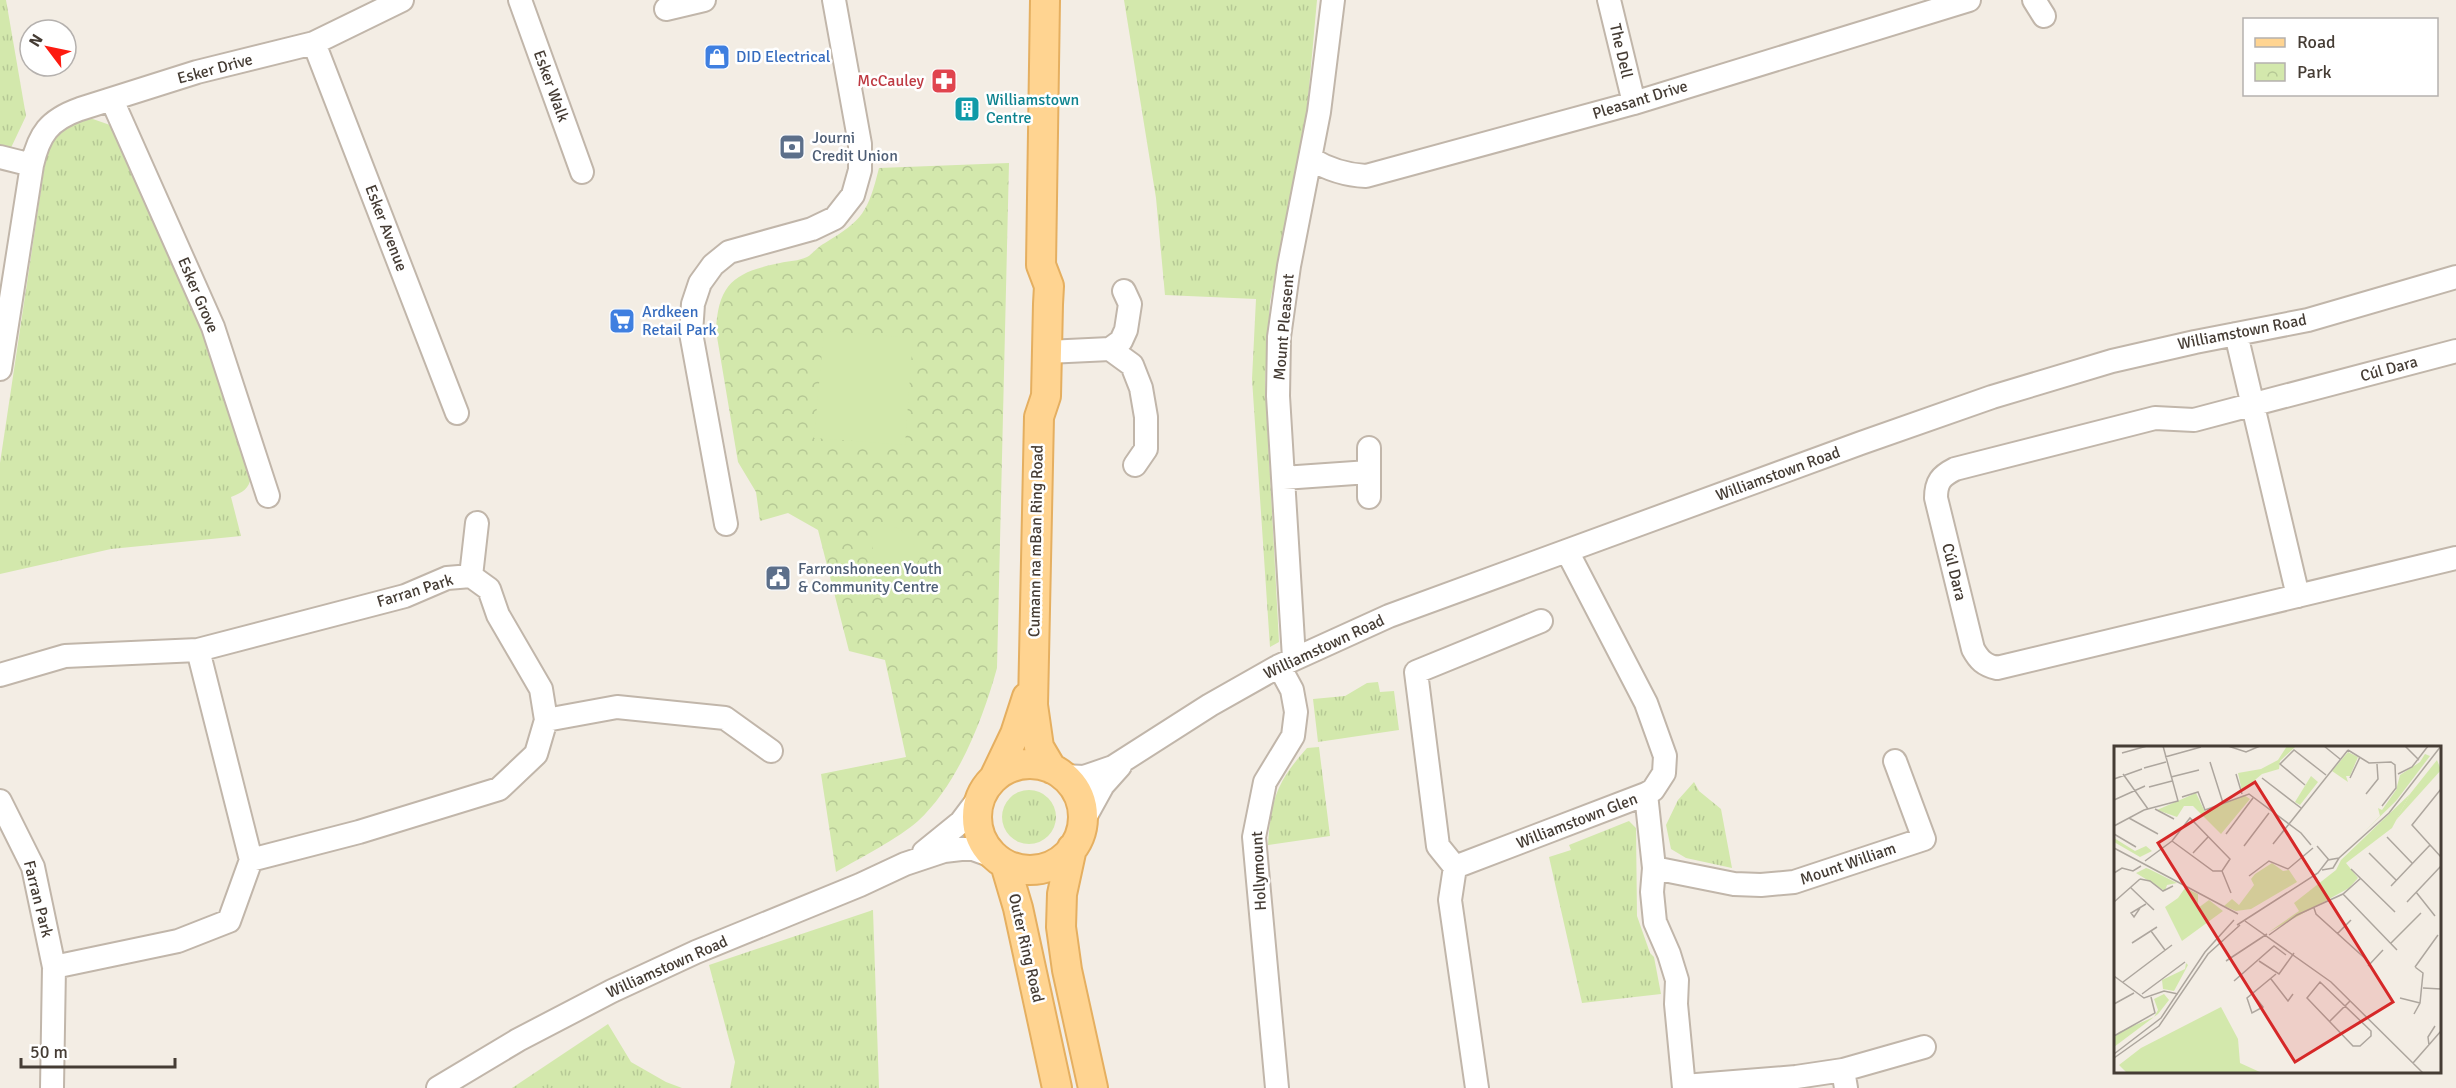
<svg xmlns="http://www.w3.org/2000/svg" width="2456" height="1088" font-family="Signika,sans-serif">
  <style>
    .grass { fill: url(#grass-tufts) }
    .park { fill: url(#park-crowns) }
    .pitch { fill: #d3e8ac }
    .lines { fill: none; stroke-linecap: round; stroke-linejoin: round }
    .minor-casing { stroke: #c1b6aa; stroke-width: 26 }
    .major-casing { stroke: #e5af60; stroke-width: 32 }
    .minor { stroke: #fff; stroke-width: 22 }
    .major { stroke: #ffd491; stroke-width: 28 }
    .labels { text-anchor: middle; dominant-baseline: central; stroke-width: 5; stroke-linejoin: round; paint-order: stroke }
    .street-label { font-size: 16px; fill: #453c34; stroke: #fff }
    .shop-label { font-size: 16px; fill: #366cbe; stroke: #fff; text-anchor: start }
    .health-label { font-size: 16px; fill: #be3a42; stroke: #fff; text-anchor: end }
    .culture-label { font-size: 16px; fill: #0d838f; stroke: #fff; text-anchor: start }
    .service-label { font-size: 16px; fill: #4e5e75; stroke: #fff; text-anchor: start }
    .inset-road { fill: none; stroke: #ada69e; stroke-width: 1.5 }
    .view { fill: #d62828; fill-opacity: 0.15; stroke: #d62828; stroke-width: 3 }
    .inset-edge { fill: none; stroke: #453c34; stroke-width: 3 }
  </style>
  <defs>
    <pattern id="grass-tufts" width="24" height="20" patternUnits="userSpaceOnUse" patternTransform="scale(1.5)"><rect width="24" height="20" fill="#d3e8ac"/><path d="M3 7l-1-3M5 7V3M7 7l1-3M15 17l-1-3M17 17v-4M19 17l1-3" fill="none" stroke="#b6c895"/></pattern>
    <pattern id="park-crowns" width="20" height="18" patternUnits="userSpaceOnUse" patternTransform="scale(1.5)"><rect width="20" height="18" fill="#d3e8ac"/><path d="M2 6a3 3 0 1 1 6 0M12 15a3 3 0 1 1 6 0" fill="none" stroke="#b6c895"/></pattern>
  </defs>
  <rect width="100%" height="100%" fill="#f3ede4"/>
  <path class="grass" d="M0,0H6L26,116L9,152L0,149Z
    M1124,0H1317L1306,121L1270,302L1265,381L1279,642L1270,647L1252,379L1256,299L1165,295L1156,198Z
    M90,118L110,125L193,305L251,477C249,489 243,492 231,497L241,536L111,549L0,574V463L46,156C58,129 63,127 90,118Z
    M1378,682L1380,692L1394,691L1399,730L1318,742L1313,699L1345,696L1367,683Z
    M1319,747L1330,836L1268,845C1271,800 1276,783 1307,748Z
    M1694,782L1699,791L1721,809L1732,868L1686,858L1671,849L1666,825L1678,800Z
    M1002 817a27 27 0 1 1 54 0a27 27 0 1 1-54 0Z
    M1629,821L1636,828L1637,916L1650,953L1654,957L1661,994L1582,1003L1549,857L1571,850L1569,845Z
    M873,910L879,1088H730L735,1062L709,965Z
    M608,1024L631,1062L666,1082L682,1088H512Z"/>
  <path class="park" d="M1009,163L997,668C983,719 958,784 918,821C899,838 860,858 836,872L821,774L906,757L885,660L849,651L818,530L788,513L760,521L756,492L738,462L716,331C718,283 735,272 780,263C788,261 799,261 807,257C813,254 818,246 825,243C863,220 868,212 879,168Z"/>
  <path class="pitch" d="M824,331L913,338L905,445L814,438Z
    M883,524C903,526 914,541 920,559L905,577L882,581L874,558L871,536Z"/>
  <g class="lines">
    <g class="minor-casing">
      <path id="minor" d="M520,0L582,172
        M1609,0L1634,103
        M2034,0L2044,16
        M666,9L704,0
        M314,43L457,413
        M112,100L213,327L268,496
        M0,157L32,165
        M1311,159C1329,170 1345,175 1366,176L1634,103L1969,0
        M2236,334L2298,596
        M1110,349L1132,365L1141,388L1146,417V449L1135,465
        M2456,351L2194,420L2155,418L1955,469C1941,476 1936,482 1936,498L1973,649C1979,660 1984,665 1997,668L2456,558
        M1047,352L1110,349L1121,341L1126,330L1130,304L1124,291
        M0,369L32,165C39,134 49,120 80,109L197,72L314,43L402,0
        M1283,478L1369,472
        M1369,497V448
        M726,524L691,333L693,304L700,283L713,265L729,252L812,229L835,218L853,195L860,170V144L834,0
        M471,576L477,523
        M198,650L251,860
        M1294,658L1278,396L1279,337L1289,266L1319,112L1333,0
        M0,675L65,656L198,650L405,596L447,578L471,576L489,589L498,615L541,689L546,720L536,754L499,789L359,832L251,860L229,921L178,941L54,967
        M546,720L617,707L725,718L771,751
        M1063,776L1084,777L1113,767L1210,705L1279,666L1389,616L1861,443L1992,397L2112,361L2195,342L2308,320L2456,277
        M1646,794L1654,868L1652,892L1655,922L1669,954L1677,980L1676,1004L1684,1088
        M0,801L33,867L54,967L52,1088
        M1082,823L1103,785L1120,766
        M924,852L961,822L985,790
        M1455,867L1646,794L1653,790L1664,773L1665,756L1646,703L1567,551
        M1654,868L1734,884L1761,885L1794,882L1924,839L1895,761
        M1843,1070L1924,1047
        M1684,1086L1796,1077L1843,1070L1846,1088
        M438,1088L518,1040L612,991L696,952L860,885L905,864L944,851L961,849H973L995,857
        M1277,1088L1254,837L1265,782L1293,736L1296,712L1292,690L1279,666
        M1477,1088L1450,900L1455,867L1438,846L1416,672L1541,621"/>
    </g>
    <g class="major-casing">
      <path id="major" d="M1045,0L1041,265L1049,286L1048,304L1046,396L1039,417L1033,705L1039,747L1052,769
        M977 817a53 53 0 1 1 106 0a53 53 0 1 1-106 0Z
        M994,778L1015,734L1027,697
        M1072,848L1062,894L1061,927L1067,970L1093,1088
        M1005,864L1018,908L1057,1088"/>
    </g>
    <use href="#minor" class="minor"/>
    <use href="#major" class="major"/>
  </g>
  <defs>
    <g id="shop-square" transform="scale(1.35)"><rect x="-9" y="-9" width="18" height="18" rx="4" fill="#3f7fe0" stroke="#fff"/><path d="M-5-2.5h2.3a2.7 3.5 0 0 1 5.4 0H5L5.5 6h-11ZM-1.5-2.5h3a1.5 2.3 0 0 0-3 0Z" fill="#fff"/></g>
    <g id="pharmacy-square" transform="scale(1.35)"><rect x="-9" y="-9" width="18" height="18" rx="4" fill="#e0444e" stroke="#fff"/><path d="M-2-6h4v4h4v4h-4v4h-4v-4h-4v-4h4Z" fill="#fff"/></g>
    <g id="building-square" transform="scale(1.35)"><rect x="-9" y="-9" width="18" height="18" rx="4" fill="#0f9aa8" stroke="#fff"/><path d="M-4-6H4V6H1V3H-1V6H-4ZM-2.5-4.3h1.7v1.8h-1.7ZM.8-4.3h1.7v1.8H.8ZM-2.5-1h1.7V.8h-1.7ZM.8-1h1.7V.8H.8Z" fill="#fff"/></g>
    <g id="bank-square" transform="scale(1.35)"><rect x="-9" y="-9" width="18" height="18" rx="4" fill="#5c6f8a" stroke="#fff"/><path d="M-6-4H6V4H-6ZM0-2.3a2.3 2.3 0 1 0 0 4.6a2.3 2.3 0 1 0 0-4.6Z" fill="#fff"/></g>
    <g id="supermarket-square" transform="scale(1.35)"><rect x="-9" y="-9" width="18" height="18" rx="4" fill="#3f7fe0" stroke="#fff"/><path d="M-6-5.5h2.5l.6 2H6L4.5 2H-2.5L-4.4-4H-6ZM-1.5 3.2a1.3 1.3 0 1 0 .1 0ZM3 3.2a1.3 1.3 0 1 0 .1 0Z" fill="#fff"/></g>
    <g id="civic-square" transform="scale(1.35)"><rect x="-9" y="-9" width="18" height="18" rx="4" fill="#5c6f8a" stroke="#fff"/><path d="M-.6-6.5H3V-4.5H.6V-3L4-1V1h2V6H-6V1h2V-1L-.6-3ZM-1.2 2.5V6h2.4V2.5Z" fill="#fff"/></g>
  </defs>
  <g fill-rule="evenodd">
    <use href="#shop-square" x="717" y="57"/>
    <use href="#pharmacy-square" x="944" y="81"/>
    <use href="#building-square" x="967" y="109"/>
    <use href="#bank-square" x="792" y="147"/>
    <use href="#supermarket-square" x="622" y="321"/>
    <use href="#civic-square" x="778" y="578"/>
  </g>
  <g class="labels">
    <g class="street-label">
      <text transform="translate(1621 51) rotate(77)">The Dell</text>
      <text transform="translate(215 69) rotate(-15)">Esker Drive</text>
      <text transform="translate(551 86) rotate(70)">Esker Walk</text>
      <text transform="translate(1640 100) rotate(-17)">Pleasant Drive</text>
      <text transform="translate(386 228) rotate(69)">Esker Avenue</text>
      <text transform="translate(198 295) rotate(67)">Esker Grove</text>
      <text transform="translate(1284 327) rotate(-85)">Mount Pleasent</text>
      <text transform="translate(2242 332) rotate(-11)">Williamstown Road</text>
      <text transform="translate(2389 369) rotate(-15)">Cúl Dara</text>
      <text transform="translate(1778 474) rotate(-20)">Williamstown Road</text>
      <text transform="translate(1036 541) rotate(-89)">Cumann na mBan Ring Road</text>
      <text transform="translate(1954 572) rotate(76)">Cúl Dara</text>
      <text transform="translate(415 591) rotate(-17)">Farran Park</text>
      <text transform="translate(1324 647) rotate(-25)">Williamstown Road</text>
      <text transform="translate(1577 821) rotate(-21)">Williamstown Glen</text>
      <text transform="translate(1848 864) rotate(-19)">Mount William</text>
      <text transform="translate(1259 871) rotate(-93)">Hollymount</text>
      <text transform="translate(38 899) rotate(76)">Farran Park</text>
      <text transform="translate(1026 948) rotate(77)">Outer Ring Road</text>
      <text transform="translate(667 967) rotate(-24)">Williamstown Road</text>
    </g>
    <g class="shop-label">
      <text x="736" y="57">DID Electrical</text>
      <text x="642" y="312">Ardkeen<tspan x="642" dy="18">Retail Park</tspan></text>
    </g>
    <g class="health-label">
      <text x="924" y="81">McCauley</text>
    </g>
    <g class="culture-label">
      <text x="986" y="100">Williamstown<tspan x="986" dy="18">Centre</tspan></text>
    </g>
    <g class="service-label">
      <text x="812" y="138">Journi<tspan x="812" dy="18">Credit Union</tspan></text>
      <text x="798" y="569">Farronshoneen Youth<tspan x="798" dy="18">&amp; Community Centre</tspan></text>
    </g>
  </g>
  <g transform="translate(2114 746)">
    <rect width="327" height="327" fill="#f3ede4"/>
    <path d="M173,0H182L166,15L165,23L148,28L128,45L124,27L147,23L164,14ZM234,6L244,11L236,30H232L234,36L218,25ZM311,8L316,10L282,55L248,88L266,70L264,62L268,64L282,44L286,29L306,16ZM197,30L204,36L186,59L181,56ZM82,47L91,66L130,49L136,53L107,88L79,60H70L63,71L43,64ZM296,48L278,82L232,117L244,132L235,142L155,186L185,165L180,157L222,124L227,114ZM0,92L21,105L32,100L38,105L26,111L0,96ZM32,122L35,123L63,137L53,139L51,145L22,127ZM71,142L84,148V162L95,154L109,165L68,195L51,161L64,152ZM72,217L74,219L60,245L49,243L48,234L71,223ZM50,248L55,254L44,268L0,301V292L5,286L40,271L44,264L40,253ZM107,261L124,293L126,317L148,327H13L5,319L27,302Z" fill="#d3e8ac"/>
    <path d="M323,14L327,24L282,74L296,48Z" fill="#d3e8ac"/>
    <path d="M158,117L169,125L175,124L183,136L137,163L122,165L110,160L118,153L125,159L140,139L137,133L141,128Z" fill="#d3e8ac"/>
    <path class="inset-road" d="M114,0L132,6L146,0M210,0L226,13M291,0L305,14M234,4L255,17L277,16L281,19L282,42L268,60M8,7L33,0M51,11L87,1M96,16L109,57M30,22L52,16M9,28L34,63M122,28L128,48M284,28L298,21L314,0M57,31L85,24M148,32L187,62M236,32L246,11M0,33L28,23M191,39L166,18L180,4L212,29M35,41L58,35M327,43L298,79L327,111M252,48L264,33L263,18M68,51L84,46L91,64L135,48L187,87L197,99M0,54L31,40M41,63L60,73M15,72L44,88M0,80L30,64L64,55L49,0M0,88L22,101M112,88L139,52M273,91L298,117M159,98L234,4M130,100L155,67M203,100L215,114M0,102L124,168M79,107L94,91M255,107L282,134M31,115L58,95L76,72L116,113L108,125H99L58,95M237,123L281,166M208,124L219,122L225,112L275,67L327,0M108,125L117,147M0,127L8,122L19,125L27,120M135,130L155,115L174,123L199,102M26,133L36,135L49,145L59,140M277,140L316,99M17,142L40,164M302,146L321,170M229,148L283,204M0,156L26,133M293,156L327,120M26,162L20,171L17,167L32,158M200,162L202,168L255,216M131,175L217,236L309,327M123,179L204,127L214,114L225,112M37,185L51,204M223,188L237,174M155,189L183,169L229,148L247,132M18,197L43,181M277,197L307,167M112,215L153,188M145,215L165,228L180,207M254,220L269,204M301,221L324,189M0,230L30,252L50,245L64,248M157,233L174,255L179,248M120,235L160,200L172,209M9,236L58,199M206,236L257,285V290L246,300H239L193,252ZM309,242L327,243M138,247L149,261L138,267L133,252L162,228M28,248L71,216M286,252L306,257M0,258L20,247M300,268L306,257L309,227L301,221M216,275L236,255M0,290L41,267L37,251M315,299L314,291L321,280M0,308L47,272L91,206L120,174M0,312L45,280L94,208L126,179M299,317L327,285"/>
    <path class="view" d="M141,36L279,256L181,316L44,97Z"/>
    <rect width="327" height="327" class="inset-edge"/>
  </g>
  <rect x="2243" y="18" width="195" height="78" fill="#ffffff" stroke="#b5b1ae" stroke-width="1.5"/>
  <rect x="2255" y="38" width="30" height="9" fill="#ffd491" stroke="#b5b1ae" stroke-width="1.5"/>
  <text x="2297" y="48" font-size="18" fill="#453c34">Road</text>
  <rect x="2255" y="63" width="30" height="18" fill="url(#park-crowns)" stroke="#b5b1ae" stroke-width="1.5"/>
  <text x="2297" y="78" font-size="18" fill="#453c34">Park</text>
  <g transform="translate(48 48) rotate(302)"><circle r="28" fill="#ffffff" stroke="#b5b1ae" stroke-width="1.5"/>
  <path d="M0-4.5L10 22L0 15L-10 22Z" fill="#fd1b11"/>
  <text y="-9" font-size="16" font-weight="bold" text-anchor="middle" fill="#453c34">N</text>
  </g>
  <path d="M21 1058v9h154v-9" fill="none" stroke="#453c34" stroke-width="3"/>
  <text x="30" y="1058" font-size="18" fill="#453c34" stroke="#ffffff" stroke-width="4.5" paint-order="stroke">50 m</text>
</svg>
